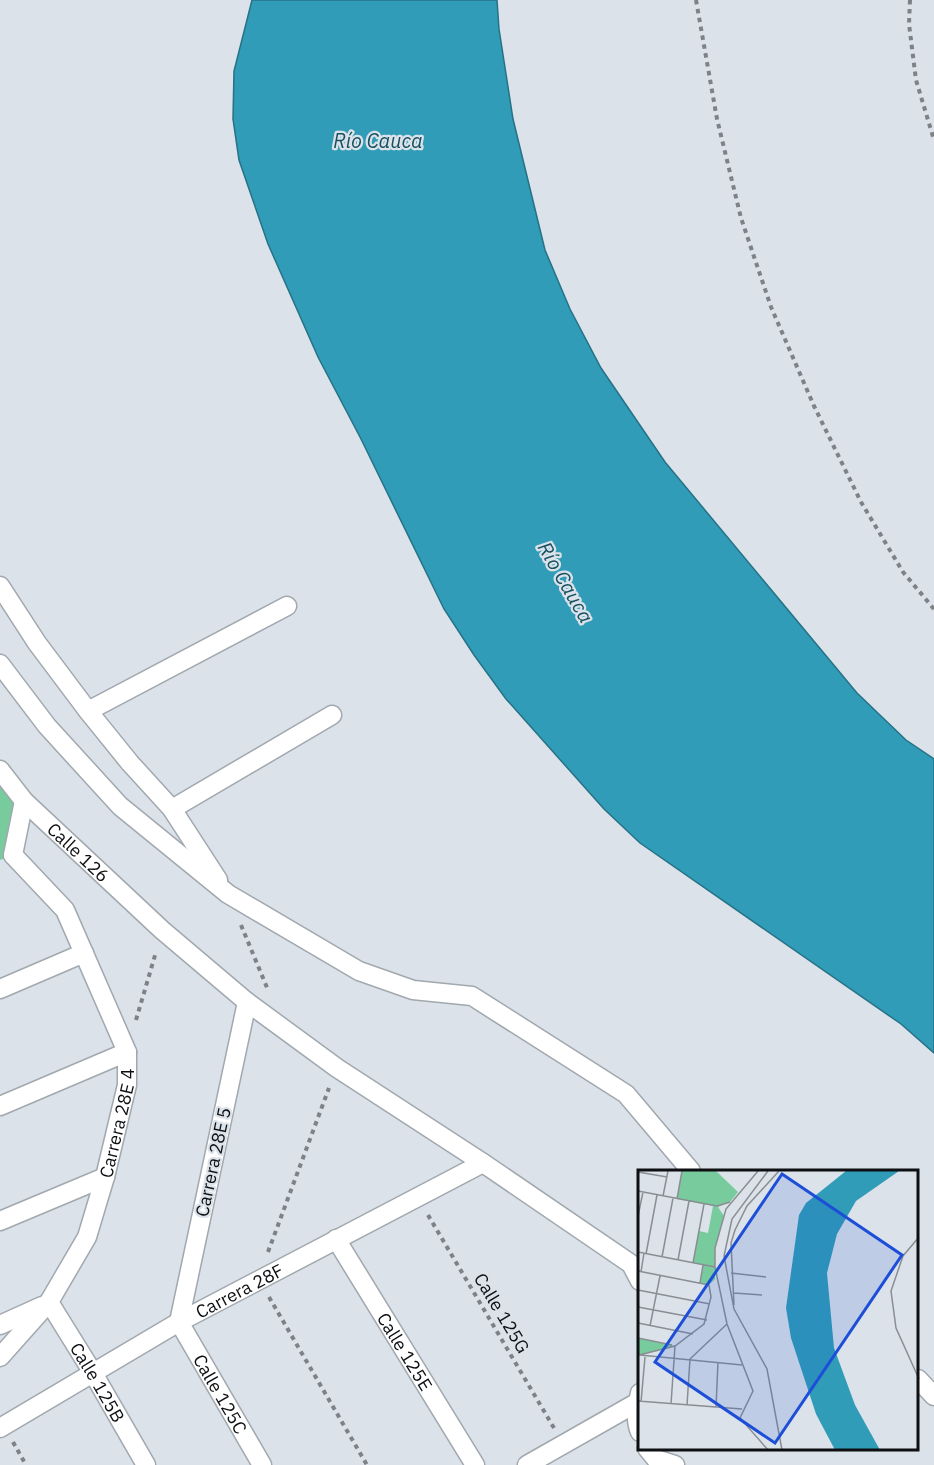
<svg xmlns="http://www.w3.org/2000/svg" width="934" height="1465" font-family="'IBM Plex Sans',sans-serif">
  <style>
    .green { fill: #78cb9d }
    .water { fill: #309cb8; stroke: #267286; stroke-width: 1.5 }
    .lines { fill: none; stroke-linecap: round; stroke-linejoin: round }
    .minor-casing { stroke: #a1a8ae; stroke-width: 21 }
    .path { stroke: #7d8287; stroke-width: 4; stroke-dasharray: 4.5 4.5; stroke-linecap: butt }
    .minor { stroke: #fff; stroke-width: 18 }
    .labels { text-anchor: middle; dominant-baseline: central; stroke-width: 4.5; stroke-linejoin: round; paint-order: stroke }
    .street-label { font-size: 18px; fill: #0d0f12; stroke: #dbe2e9 }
    .water-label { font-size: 20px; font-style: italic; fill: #175161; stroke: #dbe2e9 }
    .inset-road { fill: none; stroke: #898e93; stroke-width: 1.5 }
    .view { fill: #1d4ed8; fill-opacity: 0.15; stroke: #1d4ed8; stroke-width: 3 }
    .inset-edge { fill: none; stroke: #0d0f12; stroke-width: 3 }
  </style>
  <rect width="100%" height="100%" fill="#dbe2e9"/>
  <path class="green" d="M0,770L24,801L13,855L0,860Z"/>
  <path class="water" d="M252,0H497L499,29L513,119L545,250L570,309L601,368L665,462L857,693L906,740L934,759V1053L901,1024L640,843L604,809L506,699L474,655L444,609L361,439L318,357L268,244L239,160L233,119L234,71Z"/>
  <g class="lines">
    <g class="minor-casing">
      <g id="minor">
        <path d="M0,586L37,643L88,711L130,763L172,809L218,880"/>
        <path d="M0,664L47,726L120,806L228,894L359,971L413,990L472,996L626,1094L691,1171"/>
        <path d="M88,711L287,606"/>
        <path id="s1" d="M0,770L24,801L162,930L247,1002L337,1068L483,1163L631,1264L640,1281"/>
        <path d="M172,809L332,715"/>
        <path d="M13,855L24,801"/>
        <path d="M0,989L84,953"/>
        <path id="s2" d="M247,1002L179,1322L262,1465"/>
        <path d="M0,1106L127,1052"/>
        <path d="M0,1221L105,1177"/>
        <path id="s3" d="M336,1239L475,1465"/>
        <path id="s4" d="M49,1302L93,1373L146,1465"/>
        <path d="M0,1325L42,1306"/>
        <path id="s5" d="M0,1357L49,1302L87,1237L105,1177L127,1085V1052L65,910L13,855"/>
        <path d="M918,1379L934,1396"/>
        <path d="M640,1393C637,1405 635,1421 640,1432"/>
        <path id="s6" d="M0,1428L179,1322L483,1163"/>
        <path d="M647,1448L656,1459L675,1465"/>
        <path d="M527,1465L638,1402"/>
      </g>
    </g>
    <path class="path" d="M696,0L717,119L741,218L771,307L814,406L861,502L903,572L934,609
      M910,0L909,24L916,80L934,140
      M241,925L268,990
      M136,1020L156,952
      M428,1215L554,1428
      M268,1252L329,1088
      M269,1297L367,1465
      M13,1442L26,1465"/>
    <use href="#minor" class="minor"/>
  </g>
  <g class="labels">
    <g class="street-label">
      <text stroke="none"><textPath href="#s1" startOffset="114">Calle 126</textPath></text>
      <text stroke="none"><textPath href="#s5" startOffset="267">Carrera 28E 4</textPath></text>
      <text transform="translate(213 1162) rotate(-78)">Carrera 28E 5</text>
      <text stroke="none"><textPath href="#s6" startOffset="276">Carrera 28F</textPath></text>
      <text transform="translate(502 1313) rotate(59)">Calle 125G</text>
      <text stroke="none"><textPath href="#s3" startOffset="132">Calle 125E</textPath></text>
      <text stroke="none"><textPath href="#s4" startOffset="94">Calle 125B</textPath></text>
      <text stroke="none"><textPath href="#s2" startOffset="410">Calle 125C</textPath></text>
    </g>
    <g class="water-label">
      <text x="378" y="140">Río Cauca</text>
      <text transform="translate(566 582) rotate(60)">Río Cauca</text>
    </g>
  </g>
  <g transform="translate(638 1170)">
    <rect width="280" height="280" fill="#dbe2e9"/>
    <path d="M44,1H78L100,22L92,32L80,37L86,46L77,78V109L71,115L62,113L65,95L55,93L61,61L70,63L75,36L39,29ZM0,168L37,176L0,185Z" fill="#78cb9d"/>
    <path d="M208,1H261L218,31L199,64L189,103L196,178L217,235L242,280H197L178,244L153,168L148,138L161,45L168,33Z" fill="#309cb8"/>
    <path class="inset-road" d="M120,1L88,39L77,78V97L89,154L115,221L102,248L130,280M130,1L94,49L86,86L96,139L129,199L144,280M0,2L29,7M0,21L79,36L92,32M25,26L30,1M39,29L44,1M0,46L5,22M281,67L265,86L253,121L258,158L281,209M0,82L77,97M8,84L19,25M24,87L35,28M40,90L51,31M55,93L66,34M0,101L71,115M3,102L6,83M93,103L128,107M62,113L65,95M0,120L72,134M96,123L124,125M96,135L93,73L97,60L109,36L141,1M0,137L69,150M0,153L55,164M12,156L22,106M0,168L34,175M1,185L37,176L66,154L73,127L71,115M2,185L104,195M0,231L104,239M3,232L7,187M33,234L37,176M49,235L52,189L89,154M78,237L80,192"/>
    <path class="view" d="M144,4L264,85L137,273L17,192Z"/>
    <rect width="280" height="280" class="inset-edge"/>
  </g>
</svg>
